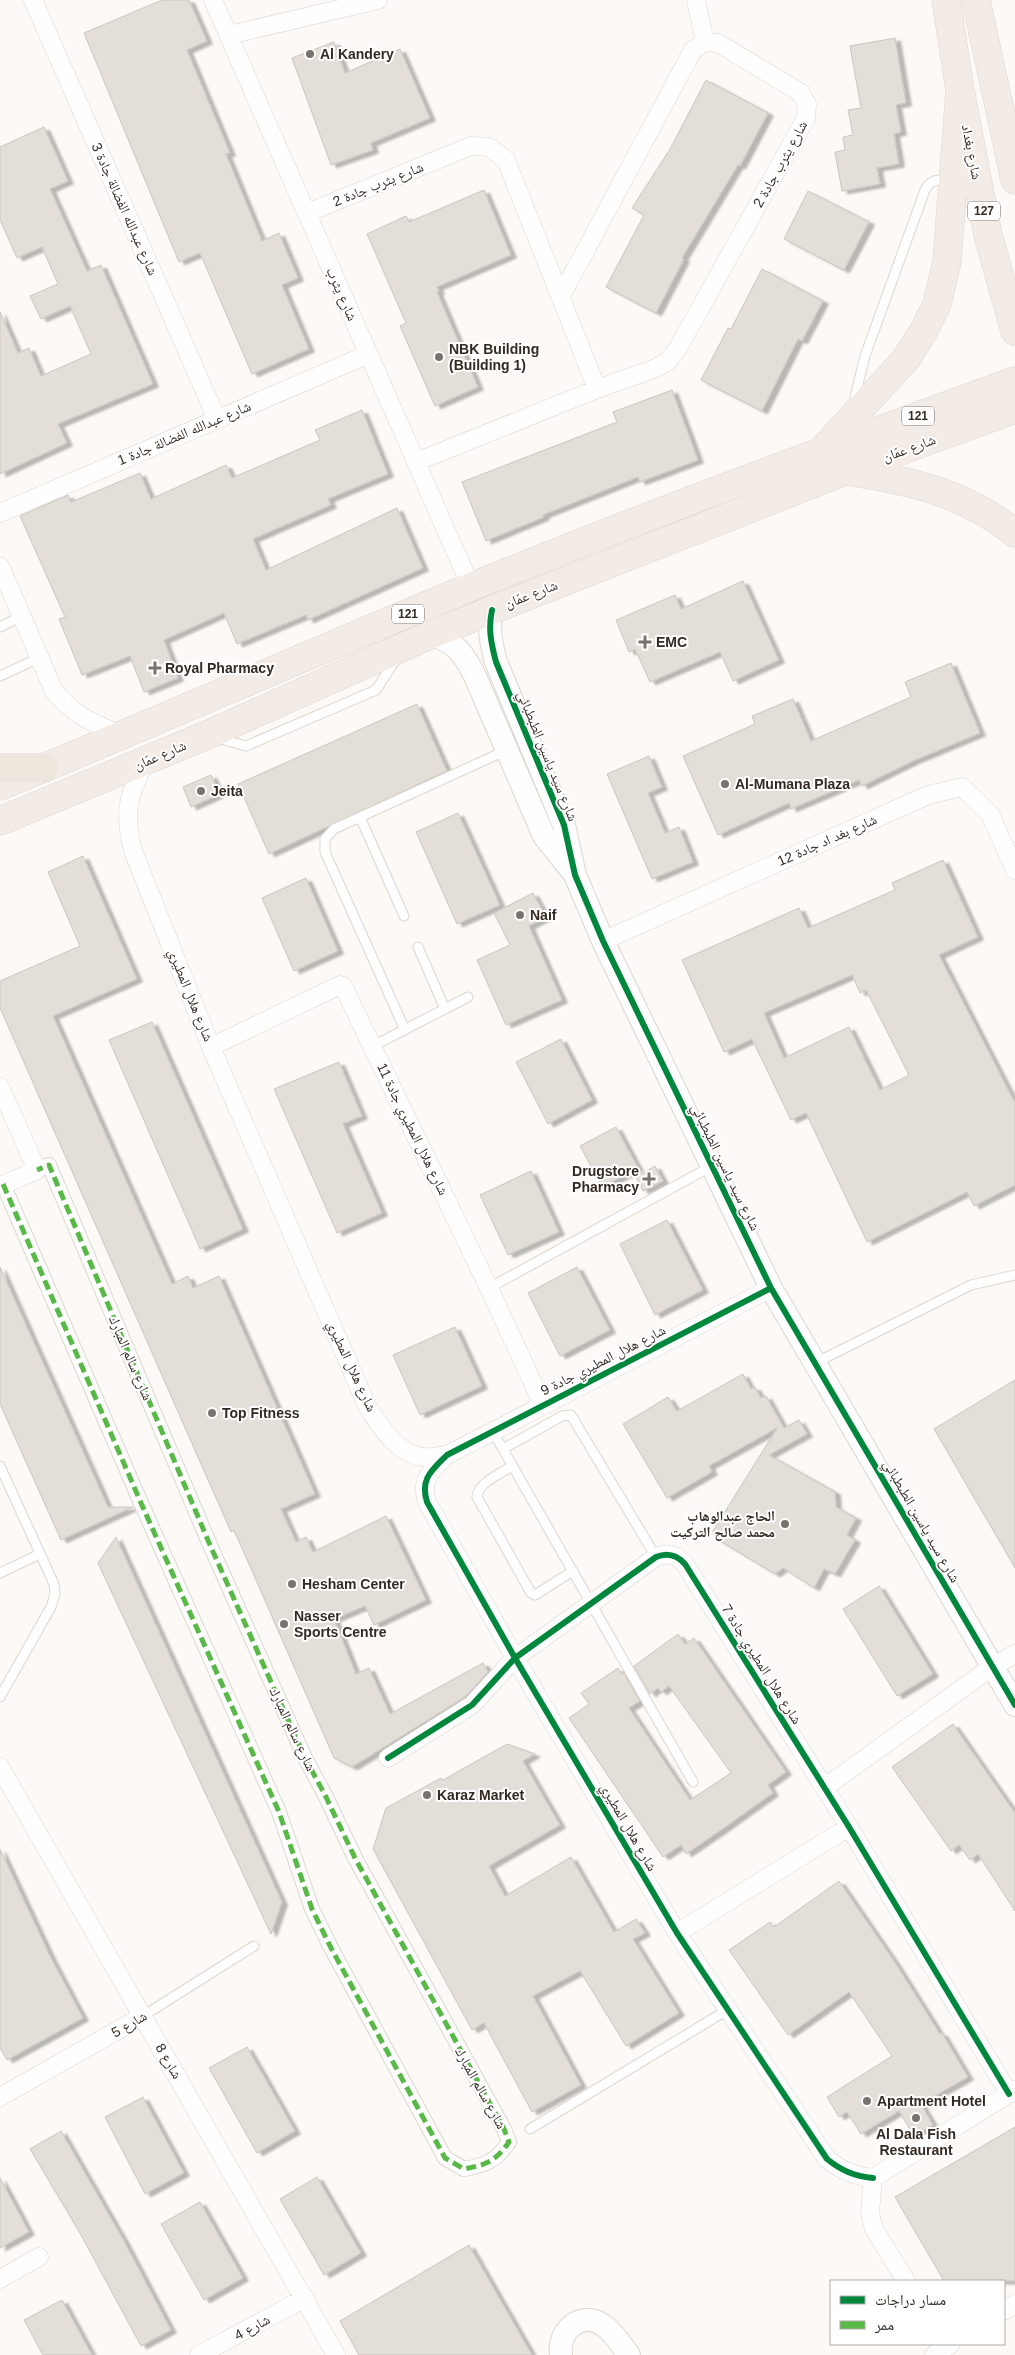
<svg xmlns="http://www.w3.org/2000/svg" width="1015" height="2355" font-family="Arial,'Noto Naskh Arabic',sans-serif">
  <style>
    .building { fill: #e4ded8; stroke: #cac5c0; fill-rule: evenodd; filter: url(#shadow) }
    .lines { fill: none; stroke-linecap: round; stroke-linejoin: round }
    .service-casing { stroke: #dcd6cf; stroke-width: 11 }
    .pedestrian-casing { stroke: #dcd6cf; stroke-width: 16 }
    .minor-casing { stroke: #dcd6cf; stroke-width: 19 }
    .tertiary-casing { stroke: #dcd6cf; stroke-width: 24 }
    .primary-casing { stroke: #dad6d4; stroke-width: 29 }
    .trunk-casing { stroke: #dad6d4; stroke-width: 29 }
    .service { stroke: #fffefe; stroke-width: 9 }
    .pedestrian { stroke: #fffefe; stroke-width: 14 }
    .minor { stroke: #fffefe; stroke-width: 18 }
    .tertiary { stroke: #fffefe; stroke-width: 22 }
    .primary { stroke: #f3ebe5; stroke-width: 28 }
    .trunk { stroke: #efe6dd; stroke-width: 28 }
    .quiet { stroke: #58b947; stroke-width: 5; stroke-dasharray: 10 5; stroke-linecap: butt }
    .cycleway-casing { stroke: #fff; stroke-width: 9 }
    .cycleway { stroke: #00873e; stroke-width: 6 }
    .poi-dot { fill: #7a726c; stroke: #fff; stroke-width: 2 }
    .labels { text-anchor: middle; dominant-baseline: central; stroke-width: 4; stroke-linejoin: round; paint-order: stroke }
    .shield { fill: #fff; stroke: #716a64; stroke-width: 1 }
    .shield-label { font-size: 12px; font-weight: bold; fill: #342a22 }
    .poi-label { font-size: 14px; font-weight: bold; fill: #342a22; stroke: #fff; text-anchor: start }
    .street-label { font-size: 14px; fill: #342a22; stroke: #fff }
  </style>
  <defs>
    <filter id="shadow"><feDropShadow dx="5.5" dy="3" stdDeviation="1" flood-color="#0004"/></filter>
  </defs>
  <rect width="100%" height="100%" fill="#fcf9f6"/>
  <path class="building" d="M162,0H189L207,41L187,50L230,153L226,154L262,241L279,233L298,278L282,285L309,349L252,374L200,253L179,262L84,33Z
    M895,38L906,103L896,105L901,132L894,134L899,164L877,168L880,184L842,191L835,152L845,150L843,137L853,135L848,110L861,108L850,46Z
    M334,42L345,73L400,49L430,118L371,143L373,150L331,165L292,58Z
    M706,80L768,113L740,166L738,165L682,258L684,259L656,313L606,287L644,215L632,208L670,149Z
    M44,127L68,181L50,189L87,271L101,265L153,384L58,424L67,443L0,474V312L18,353L29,348L41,376L91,354L70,306L41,319L30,296L58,284L42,247L17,258L0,220V147Z
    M484,190L511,255L437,287L439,291L437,292L478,387L435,406L400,326L406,323L367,234L406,216L409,222Z
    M808,191L869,222L844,270L784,239Z
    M762,269L823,301L802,341L798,339L762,411L701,380L728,328L731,329Z
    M672,390L698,460L640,482L638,477L543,515L544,517L486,541L462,482L617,422L613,412Z
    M362,410L388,474L328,499L331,505L253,539L266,570L397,508L423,568L308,620L306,615L237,644L224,613L164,640L178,678L144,692L130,656L82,675L59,619L65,617L20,516L68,495L71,502L140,473L151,499L226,465L232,478L320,440L315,430Z
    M743,581L779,660L733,681L720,652L650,682L635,649L629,652L616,620L675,595L681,609Z
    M951,663L980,733L913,761L862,786L859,780L791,809L789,803L718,835L683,756L755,724L752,716L793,699L811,741L911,697L905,682Z
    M417,704L447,771L269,854L238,784Z
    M649,756L662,787L648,793L665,833L679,827L693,862L652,879L607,774Z
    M211,775L220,794L191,807L183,787Z
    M458,813L500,905L457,924L416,832Z
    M83,856L137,979L53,1016L172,1284L188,1276L193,1288L219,1276L315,1494L281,1509L296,1542L306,1537L313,1552L386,1516L426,1600L374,1625L365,1606L334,1619L356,1674L369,1668L390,1714L483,1663L488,1672L465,1697L352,1767L334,1758L234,1530L231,1532L0,1008V981L80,946L48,872Z
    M943,860L978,937L939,955L1015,1103V1185L974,1206L967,1192L867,1242L806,1113L791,1120L752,1039L724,1052L682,960L799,908L808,928L895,890L892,883ZM852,975L860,993L866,990L909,1075L880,1090L849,1027L784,1058L764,1013Z
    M306,878L338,951L294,971L262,898Z
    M533,893L546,917L529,926L562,1000L506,1025L477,960L510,945L494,913Z
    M152,1022L243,1229L200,1249L109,1040Z
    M561,1039L592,1100L548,1124L516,1062Z
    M339,1062L362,1116L343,1124L382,1213L337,1233L274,1089Z
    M616,1127L638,1168L602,1187L580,1146Z
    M655,1166L663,1181L643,1191L636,1177Z
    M531,1171L559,1232L508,1255L480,1195Z
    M667,1220L703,1290L655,1315L620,1244Z
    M0,1267L108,1507H133L61,1540L0,1404Z
    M577,1267L610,1330L560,1356L528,1293Z
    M455,1327L482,1386L420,1415L393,1355Z
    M743,1374L751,1389L755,1387L761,1398L766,1396L784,1428L799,1420L807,1434L769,1455L835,1492L836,1507L856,1518L847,1535L855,1540L835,1574L824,1569L814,1588L783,1568L775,1574L715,1538L713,1531L777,1428L709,1466L712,1472L667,1498L623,1424L668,1397L677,1411Z
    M1015,1380V1568L934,1429Z
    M116,1537L282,1902L271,1934L98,1563Z
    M879,1586L933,1674L897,1696L843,1609Z
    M678,1634L685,1644L694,1638L786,1772L768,1785L773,1793L721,1830L686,1854L681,1845L663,1857L569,1718L589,1704L581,1693L618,1668L622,1674L624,1673L640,1701L629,1708L690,1800L731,1773L669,1686L661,1692L658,1688L650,1694L634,1666Z
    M953,1724L1015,1813V1911L978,1854L970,1860L959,1845L951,1851L892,1767Z
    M507,1744L535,1754L523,1761L560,1825L489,1866L505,1896L571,1857L614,1932L636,1919L645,1933L633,1939L679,2013L626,2046L580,1971L533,1996L581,2085L532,2112L484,2023L472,2030L373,1849L386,1808L441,1778L443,1780Z
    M0,1849L51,1958L83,2018L7,2060L0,2048Z
    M839,1881L896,1964L940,2034L942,2033L968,2077L921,2104L933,2125L914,2136L899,2111L861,2134L847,2112L839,2117L827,2097L892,2056L849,1992L788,2035L729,1950L770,1922L774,1927Z
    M247,2047L295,2131L257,2153L209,2068Z
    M143,2097L184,2173L145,2194L105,2117Z
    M1015,2127V2281H944L895,2197Z
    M61,2131L124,2241L171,2330L141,2346L81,2235L30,2149Z
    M317,2177L361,2253L324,2275L280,2199Z
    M0,2178L29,2232L0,2248Z
    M200,2202L243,2278L204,2300L161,2224Z
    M469,2245L532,2355H359L340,2321Z
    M62,2300L92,2355H43L24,2320Z"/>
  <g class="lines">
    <g class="service-casing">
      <path id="service" d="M853,405L865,356L925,190C931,179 938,179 950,181
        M0,627L22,616
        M0,676L39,658
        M217,738L246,746L376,690L396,659
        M360,817L404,916
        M418,947L445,1009
        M405,1030L325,852V839L334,829L507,750
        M373,1046L468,997
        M489,1288L712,1166
        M815,1363L971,1285L1015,1275
        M492,1430L693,1782
        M503,1449L562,1416L571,1415L656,1557
        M0,1466L54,1584L55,1594L51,1607L0,1697
        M512,1466C502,1473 477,1483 477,1497L531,1593L535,1595L573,1571
        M0,1573L40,1554
        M143,2016L254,1946
        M530,2129L729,2009"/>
    </g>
    <g class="pedestrian-casing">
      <path id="pedestrian" d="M3,1184L141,1503L279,1812L312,1909L330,1946L445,2158L464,2169C486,2165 496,2161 509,2142L504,2129L355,1858L325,1795L305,1758L210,1545L49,1165L37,1170"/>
    </g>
    <g class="minor-casing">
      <path id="minor" d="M33,0L217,419
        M213,0L471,587
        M696,0L705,42
        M229,35L378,0
        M307,213L471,146L489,147L506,160L597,389
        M416,462L597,389L656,368L668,361L678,348L806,118L807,104L801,93L718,43L705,42L693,50L561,296
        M0,513L369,354
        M0,566L54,691C75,717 94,723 123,736
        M145,761C128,799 123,810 133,851L211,1047L368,1408C382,1428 396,1453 423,1457C430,1458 439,1456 447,1455
        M603,941L928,795L962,787L990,814L1015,870
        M211,1047L340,985L343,986L489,1288L543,1405
        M0,1087L37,1170L0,1186
        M771,1288L447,1455C431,1471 420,1479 427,1502L515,1658L677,1933L827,2159C842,2171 854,2176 873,2178
        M388,1758L472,1705L515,1658L656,1557C668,1552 677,1555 685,1564L849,1827L1009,2094
        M0,1767L336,2355
        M824,1788L992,1667L1015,1654
        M677,1933L849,1827
        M0,2097L143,2016
        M873,2178L1015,2090
        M873,2178L870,2213L874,2229L906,2281
        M0,2279L39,2257
        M1004,2311L1015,2304
        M199,2355L305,2298
        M934,2355L951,2344"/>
    </g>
    <g class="tertiary-casing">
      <path id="tertiary" d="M492,610C488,629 491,643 496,662L564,825L575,875L603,941L771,1288L1015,1705
        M432,634C456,644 462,651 474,674L544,836L571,870
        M561,2355C557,2331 581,2310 603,2325C614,2332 621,2345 629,2355"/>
    </g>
    <g class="primary-casing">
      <path id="primary" d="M946,0L960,90L988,235L1015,331
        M976,0L1015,180
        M825,447L906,359L923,332L937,304L947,261L960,90
        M846,471C911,481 963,492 1015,533
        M0,786C161,720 320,649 481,583C657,511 836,446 1015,381
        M0,821L207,735L432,634L492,610L845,471L1015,409"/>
    </g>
    <g class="trunk-casing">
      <path id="trunk" d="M0,768H44"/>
    </g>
    <use href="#service" class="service"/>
    <use href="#pedestrian" class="pedestrian"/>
    <use href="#minor" class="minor"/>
    <use href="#tertiary" class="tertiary"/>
    <use href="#primary" class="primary"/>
    <use href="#trunk" class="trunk"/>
    <path class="quiet" d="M3,1184L141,1503L279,1812L312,1909L330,1946L445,2158L464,2169C486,2165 496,2161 509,2142L504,2129L355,1858L325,1795L305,1758L210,1545L49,1165L37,1170"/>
    <g class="cycleway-casing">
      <path id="cycleway" d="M492,610C488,629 491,643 496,662L564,825L575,875L603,941L771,1288L1015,1705
        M771,1288L447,1455C431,1471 420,1479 427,1502L515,1658L677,1933L827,2159C842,2171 854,2176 873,2178
        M388,1758L472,1705L515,1658L656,1557C668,1552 677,1555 685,1564L849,1827L1009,2094"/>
    </g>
    <use href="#cycleway" class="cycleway"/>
  </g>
  <g class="poi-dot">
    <circle cx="310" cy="54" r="5"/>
    <circle cx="439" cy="357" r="5"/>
    <path d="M642.5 634.5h5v5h5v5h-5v5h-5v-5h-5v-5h5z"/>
    <path d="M152.5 660.5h5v5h5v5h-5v5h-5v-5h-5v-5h5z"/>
    <circle cx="725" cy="784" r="5"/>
    <circle cx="201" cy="791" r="5"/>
    <circle cx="520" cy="915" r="5"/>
    <path d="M646.5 1171.5h5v5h5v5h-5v5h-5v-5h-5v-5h5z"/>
    <circle cx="212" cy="1413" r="5"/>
    <circle cx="785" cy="1524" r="5"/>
    <circle cx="292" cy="1584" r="5"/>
    <circle cx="284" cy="1624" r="5"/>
    <circle cx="427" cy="1795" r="5"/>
    <circle cx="867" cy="2101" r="5"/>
    <circle cx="916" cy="2118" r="5"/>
  </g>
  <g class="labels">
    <g class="shield">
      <rect x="968" y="201.5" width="32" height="19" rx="4"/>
      <rect x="902" y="406.5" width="32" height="19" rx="4"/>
      <rect x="392" y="604.5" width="32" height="19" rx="4"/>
    </g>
    <g class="shield-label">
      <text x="984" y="211">127</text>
      <text x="918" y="416">121</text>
      <text x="408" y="614">121</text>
    </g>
    <g class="poi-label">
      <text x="320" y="54">Al Kandery</text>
      <text x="449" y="349">NBK Building<tspan x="449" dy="16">(Building 1)</tspan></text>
      <text x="656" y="642">EMC</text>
      <text x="165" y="668">Royal Pharmacy</text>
      <text x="735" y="784">Al-Mumana Plaza</text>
      <text x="211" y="791">Jeita</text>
      <text x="530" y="915">Naif</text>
      <text x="639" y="1171" text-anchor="end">Drugstore<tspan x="639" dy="16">Pharmacy</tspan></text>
      <text x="222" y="1413">Top Fitness</text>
      <text x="775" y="1516" text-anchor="end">الحاج عبدالوهاب<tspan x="775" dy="16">محمد صالح التركيت</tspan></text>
      <text x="302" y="1584">Hesham Center</text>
      <text x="294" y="1616">Nasser<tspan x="294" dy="16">Sports Centre</tspan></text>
      <text x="437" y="1795">Karaz Market</text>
      <text x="877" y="2101">Apartment Hotel</text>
      <text x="916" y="2134" text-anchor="middle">Al Dala Fish<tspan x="916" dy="16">Restaurant</tspan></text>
    </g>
    <g class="street-label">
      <text transform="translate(972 152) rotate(79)">شارع بغداد</text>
      <text transform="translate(780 164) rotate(-61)">شارع يثرب جادة 2</text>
      <text transform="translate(378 184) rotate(-22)">شارع يثرب جادة 2</text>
      <text transform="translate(125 209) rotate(66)">شارع عبدالله الفضالة جادة 3</text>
      <text transform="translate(342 294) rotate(66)">شارع يثرب</text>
      <text transform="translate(184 433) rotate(-23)">شارع عبدالله الفضالة جادة 1</text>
      <text transform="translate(909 448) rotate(-20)">شارع عمّان</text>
      <text transform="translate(531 594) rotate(-21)">شارع عمّان</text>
      <text transform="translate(160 755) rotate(-23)">شارع عمّان</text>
      <text transform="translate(548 756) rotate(68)">شارع سيد ياسين الطبطبائي</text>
      <text transform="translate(827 840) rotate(-24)">شارع بغد اد جادة 12</text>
      <text transform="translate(191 995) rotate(68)">شارع هلال المطيري</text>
      <text transform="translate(413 1129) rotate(64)">شارع هلال المطيري جادة 11</text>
      <text transform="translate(726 1167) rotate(64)">شارع سيد ياسين الطبطبائي</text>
      <text transform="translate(131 1358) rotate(67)">شارع سالم المبارك</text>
      <text transform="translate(603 1360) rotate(-27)">شارع هلال المطيري جادة 9</text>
      <text transform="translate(352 1366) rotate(65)">شارع هلال المطيري</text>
      <text transform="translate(922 1521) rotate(60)">شارع سيد ياسين الطبطبائي</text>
      <text transform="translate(762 1664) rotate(58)">شارع هلال المطيري جادة 7</text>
      <text transform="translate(293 1729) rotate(65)">شارع سالم المبارك</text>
      <text transform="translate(629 1827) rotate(60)">شارع هلال المطيري</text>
      <text transform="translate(129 2024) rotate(-30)">شارع 5</text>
      <text transform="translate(169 2061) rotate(60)">شارع 8</text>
      <text transform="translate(481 2088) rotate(61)">شارع سالم المبارك</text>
      <text transform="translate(252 2327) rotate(-28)">شارع 4</text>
    </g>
  </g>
  <rect x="830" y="2280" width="175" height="65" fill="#ffffff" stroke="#aeaaa7"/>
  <rect x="840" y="2296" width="25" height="8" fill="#00873e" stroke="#aeaaa7"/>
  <text x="875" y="2305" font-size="15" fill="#342a22">مسار دراجات</text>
  <rect x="840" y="2321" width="25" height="8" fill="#58b947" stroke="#aeaaa7"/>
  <text x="875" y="2330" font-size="15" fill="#342a22">ممر</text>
</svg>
